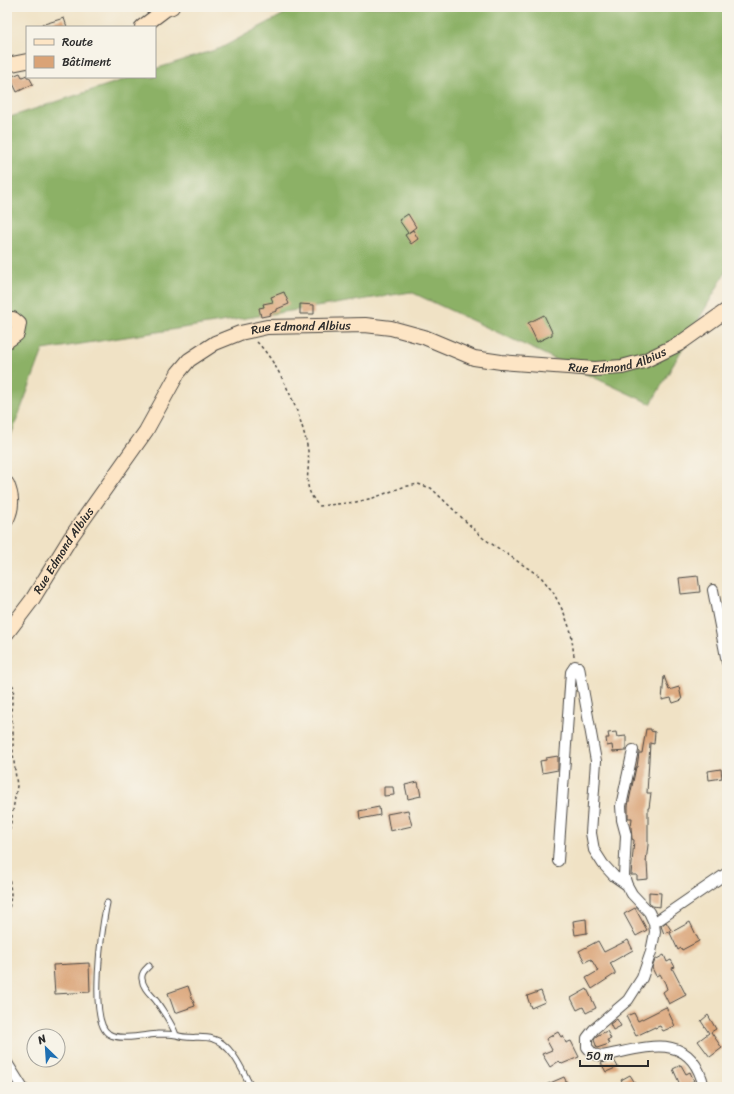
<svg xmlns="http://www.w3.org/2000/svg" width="734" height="1094" font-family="Sriracha,sans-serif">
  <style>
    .forest { fill: #8cb166; stroke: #5c6e48 }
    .building { fill: #daa376 }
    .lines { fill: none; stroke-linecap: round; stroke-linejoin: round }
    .service-casing { stroke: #494642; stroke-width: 7 }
    .minor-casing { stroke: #494642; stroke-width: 12 }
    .secondary-casing { stroke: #494642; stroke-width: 16 }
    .path { stroke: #494642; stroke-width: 1.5; stroke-dasharray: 3 3; stroke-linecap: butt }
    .service { stroke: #fff; stroke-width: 5 }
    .minor { stroke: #fff; stroke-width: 10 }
    .secondary { stroke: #fde5c5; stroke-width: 14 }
    .labels { text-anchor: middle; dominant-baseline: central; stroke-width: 3.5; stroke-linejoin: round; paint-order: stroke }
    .street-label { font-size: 12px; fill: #2b2b2b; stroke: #f7f3e8 }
  </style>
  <rect width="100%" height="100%" fill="#f7f3e8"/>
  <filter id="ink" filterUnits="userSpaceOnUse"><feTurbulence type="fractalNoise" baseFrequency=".025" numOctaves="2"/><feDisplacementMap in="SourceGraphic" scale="8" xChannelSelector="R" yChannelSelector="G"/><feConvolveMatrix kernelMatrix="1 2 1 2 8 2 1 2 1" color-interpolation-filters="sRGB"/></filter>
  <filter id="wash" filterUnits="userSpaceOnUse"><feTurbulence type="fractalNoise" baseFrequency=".012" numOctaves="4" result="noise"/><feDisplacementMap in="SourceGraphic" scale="16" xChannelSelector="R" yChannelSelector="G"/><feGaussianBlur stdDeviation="0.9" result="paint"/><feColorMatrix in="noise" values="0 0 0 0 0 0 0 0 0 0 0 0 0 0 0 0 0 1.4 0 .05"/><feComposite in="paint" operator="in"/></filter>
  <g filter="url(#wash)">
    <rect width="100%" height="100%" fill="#f0e2c5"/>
    <path class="forest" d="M297,7H727V270L651,404L411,292L43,350L7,446V118L132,77H155V69L221,48Z"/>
    <g id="blocks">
      <path class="building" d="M64,18L67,27H41V25Z
        M20,73L22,77L27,75V77H29L33,84L17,92L10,77Z
        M408,214L416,227L408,233L399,220Z
        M413,230L418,239L411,244L405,235Z
        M284,292L289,304L277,309V311L270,313L271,315L261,317L259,308L264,307L263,304L273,302L271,297Z
        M300,304L314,305V314H300Z
        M544,315L552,332V335L537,342L528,323Z
        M698,576L700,592L681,594L679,578Z
        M664,676L669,690L679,687L682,700L673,703L671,698L662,700Z
        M646,729H651V731L655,732L654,744L650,743L647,793H651L649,808H648V845L646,862H647L648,879L637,880V875H631L634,840L632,839L631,828L632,818H628V806L636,767H637L639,753H642Z
        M616,732L617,737L626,736V751L613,752L612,745L607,746L606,738H609L608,733Z
        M558,756V770L542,773L540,761L546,760V758Z
        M721,769L722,778L709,780L708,771Z
        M418,782L421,796L408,799L405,785Z
        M384,787H393L394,795L384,796Z
        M379,807L380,815L360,819L359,811Z
        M408,810L412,826L390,831L387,814Z
        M649,892L661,893L660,907L652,906L649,902Z
        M635,908L647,930L636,936L624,914Z
        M586,919L587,933L575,935L573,921Z
        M666,922L671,930L664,934L661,926Z
        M690,922L699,941L682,950L681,948L678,950L670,933Z
        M628,940L633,950L610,963L615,972V974L592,989L586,978L598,971L591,959L585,962L579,951L598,941L604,952Z
        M664,955L667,962L671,960L675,967L672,968L686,995L669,1004L663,992L667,989L665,983L660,974L656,976L652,968L655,960Z
        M89,963L90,992L55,994L53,965Z
        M188,986L195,1006L175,1013L168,993Z
        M587,989L596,1008L586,1013L583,1007L577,1010L571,998Z
        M541,991L545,1002L531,1008L527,996Z
        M666,1007L675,1026L663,1031L660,1026L655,1028V1027L636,1036L626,1016L634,1013L638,1021Z
        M708,1015L716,1029L711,1032L722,1048L710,1057L698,1041L709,1033L701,1021Z
        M617,1019L621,1026L613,1030L610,1024Z
        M607,1031L611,1039L607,1040L609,1044L597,1048L594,1040L598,1035Z
        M558,1032L561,1037L563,1036L566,1043L571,1041L579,1057L562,1064L559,1061L550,1067L542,1054L552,1050L546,1039Z
        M614,1060L618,1067L606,1072L601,1063Z
        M681,1065L686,1074L690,1072L694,1081L691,1082L693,1085L688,1087H681L673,1069Z
        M630,1075L632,1078L637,1087H625L621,1080Z
        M564,1077L569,1087H541Z"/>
    </g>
  </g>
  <g filter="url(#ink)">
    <use href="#blocks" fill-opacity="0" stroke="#494642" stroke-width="1"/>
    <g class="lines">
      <g class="service-casing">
        <path id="service" d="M107,903C102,926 88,1022 109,1034C120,1041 145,1035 158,1034C164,1034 170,1034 176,1035
          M149,966C145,970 141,973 142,979C143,989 152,995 157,1002C164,1013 172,1023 176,1035C189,1040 201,1035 213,1039C232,1044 243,1072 251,1087"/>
      </g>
      <g class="minor-casing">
        <path id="minor" d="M713,590L727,662
          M633,750L621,806L622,820L626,835L624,876L627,885L632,894L649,912L654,923L655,932L651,952L642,978L628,1000L594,1029L587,1038V1047L593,1054L602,1056C645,1048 691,1029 704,1087
          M558,861L571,672L575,666L579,667L596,761L591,833L594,850L603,864L614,876L627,885
          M654,923L727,873
          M7,1063L22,1087"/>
      </g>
      <g class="secondary-casing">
        <g id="secondary">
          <path d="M142,27L166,9L172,7"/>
          <path d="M7,65L27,61"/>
          <path d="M7,320L13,319L19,324L17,334L7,341"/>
          <path d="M7,484C12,496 13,506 7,519"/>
          <path id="s1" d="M7,633L32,600L71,537L146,431L178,373L189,360L215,343L240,333L267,327L365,325L391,328L424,337L474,358L501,362L595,369L622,367L644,361L679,344L727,310"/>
        </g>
      </g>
      <path class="path" d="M257,342C280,365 303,418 308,451C311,475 300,484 319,506L356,502L373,498L403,487L418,484L431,488L483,538L541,577L553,592L564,613L571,632L574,656
        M7,681L14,687L11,711L13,728V754L17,786L8,840V866L11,894L7,926"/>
      <use href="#service" class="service"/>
      <use href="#minor" class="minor"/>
      <use href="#secondary" class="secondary"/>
    </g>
  </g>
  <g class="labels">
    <g class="street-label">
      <text stroke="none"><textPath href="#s1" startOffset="448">Rue Edmond Albius</textPath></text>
      <text stroke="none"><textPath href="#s1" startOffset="772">Rue Edmond Albius</textPath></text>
      <text stroke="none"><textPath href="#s1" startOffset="100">Rue Edmond Albius</textPath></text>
    </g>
  </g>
  <rect width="734" height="1094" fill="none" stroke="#f7f3e8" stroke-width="24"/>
  <rect x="26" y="26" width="130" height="52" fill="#f7f3e8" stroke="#a5a39c"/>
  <rect x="34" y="39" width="20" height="6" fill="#fde5c5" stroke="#a5a39c"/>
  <text x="62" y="46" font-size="12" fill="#2b2b2b">Route</text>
  <rect x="34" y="56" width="20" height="12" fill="#daa376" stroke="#a5a39c"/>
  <text x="62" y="66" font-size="12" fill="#2b2b2b">Bâtiment</text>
  <g transform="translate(46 1048) rotate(335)"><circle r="19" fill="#f7f3e8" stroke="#a5a39c"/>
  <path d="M0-3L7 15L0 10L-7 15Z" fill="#1f6fb2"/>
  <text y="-6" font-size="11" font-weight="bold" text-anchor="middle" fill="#2b2b2b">N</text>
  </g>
  <path d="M580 1060v6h68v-6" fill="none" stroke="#2b2b2b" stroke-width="2"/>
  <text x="586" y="1060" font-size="12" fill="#2b2b2b" stroke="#f7f3e8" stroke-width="3" paint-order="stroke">50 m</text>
</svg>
